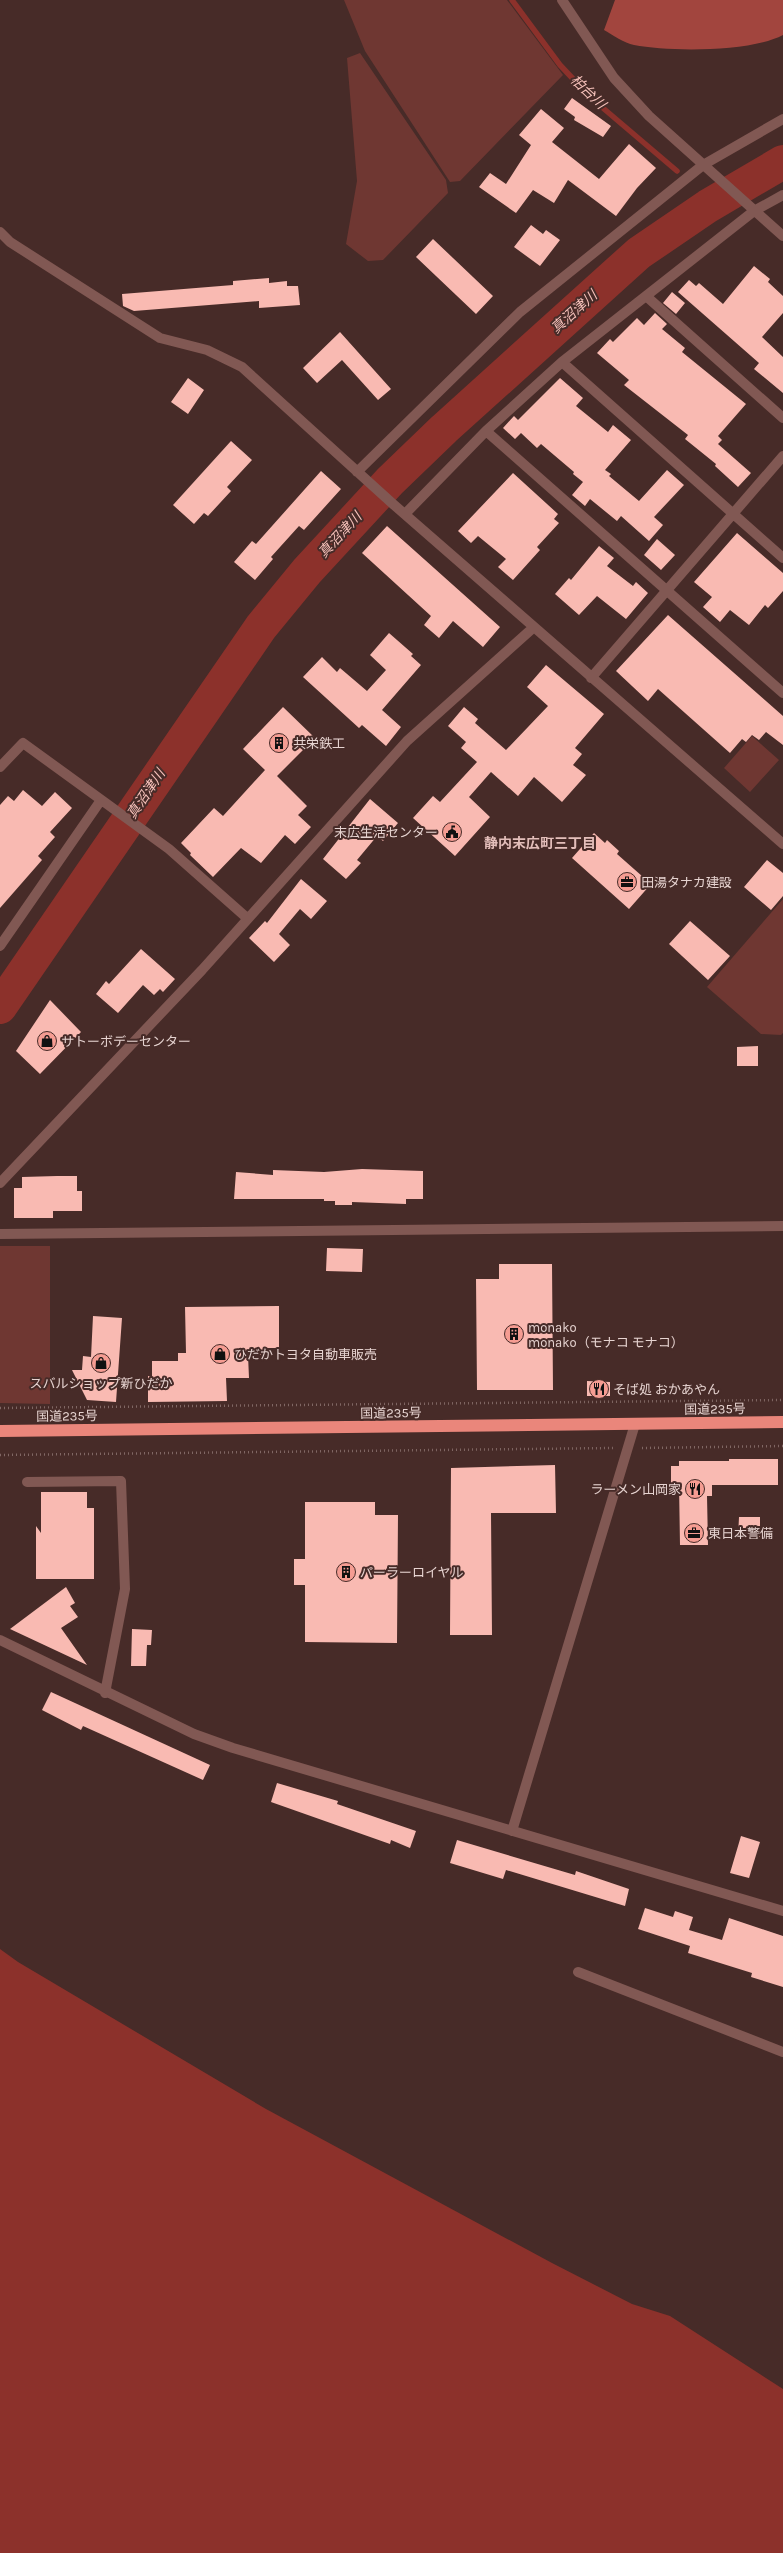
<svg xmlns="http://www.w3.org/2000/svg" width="783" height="2553" font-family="Karla,'Noto Sans JP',sans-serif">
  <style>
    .green { fill: #6f3732 }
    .forest { fill: #a2453e }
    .water { fill: #8c312b }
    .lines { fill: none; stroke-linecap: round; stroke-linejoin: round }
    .stream { stroke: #8c312b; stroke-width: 5.5 }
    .river { stroke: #8c312b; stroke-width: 34 }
    .building { fill: #f9bab2 }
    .path { stroke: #806764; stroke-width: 2.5; stroke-dasharray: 1 3; stroke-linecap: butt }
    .minor { stroke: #815853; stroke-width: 10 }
    .highway { stroke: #ea867b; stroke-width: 12 }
    .labels { text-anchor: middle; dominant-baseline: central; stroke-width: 4; stroke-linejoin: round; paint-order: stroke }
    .poi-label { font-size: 13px; fill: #e6d3d0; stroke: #472b28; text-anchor: start }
    .street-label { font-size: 13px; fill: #e6d3d0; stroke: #472b28 }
    .water-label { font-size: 14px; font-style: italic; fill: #f6c1ba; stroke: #472b28 }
    .neighbourhood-label { font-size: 14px; font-weight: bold; fill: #e3beba; stroke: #472b28 }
  </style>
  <rect width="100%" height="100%" fill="#472b28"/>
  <path class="green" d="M344,0H507L563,75L460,181L450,182L365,51Z
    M360,53L446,180L448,193L383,260L368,261L346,244L357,181L347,58Z
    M752,736L779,760L750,792L724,768Z
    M783,899V1033L781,1035L761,1034L707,987Z
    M0,1246H50V1404L0,1403Z"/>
  <path class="forest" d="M615,0H783V35C751,52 670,52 634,45C624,43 613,35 604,30Z"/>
  <path class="water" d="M0,1949L18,1962L266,2109L552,2263L632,2304L670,2316L783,2389V2553H0Z"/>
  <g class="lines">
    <path class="stream" d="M512,0L560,65L590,97L677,171
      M702,197L708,206"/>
    <path class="river" d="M0,1007L261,627L307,571L390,481L444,429L639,253L708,206L783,162"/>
  </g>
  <path class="building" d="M572,98L611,126L603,137L574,120L575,117L564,109Z
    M541,109L564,128L552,142L599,179L629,144L656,168L637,188L616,216L568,180L554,203L533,190L516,213L479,187L490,173L506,184L531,145L519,135Z
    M531,225L543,234L546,230L560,240L540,266L514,247Z
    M433,239L493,296L476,314L416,257Z
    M754,266L770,279L768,282L783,296V313L762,337L783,357V393L754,369L759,363L678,292L689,280L696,286L699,283L723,304Z
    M269,278V283L287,281V286H298L300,305L259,308V301L134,311L123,306L122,294L233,285V281Z
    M672,292L685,303L676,314L663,303Z
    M655,313L667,324L662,329L685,348L682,352L746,404L718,436L722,440L718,444L751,473L738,487L715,466L716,464L685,439L688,435L624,385L629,380L597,353L610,339L613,342L637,318L644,325Z
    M340,332L391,389L378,400L342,360L317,383L303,368Z
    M188,378L204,390L188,414L171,402Z
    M560,378L583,398L576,406L608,432L613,425L631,440L605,470L611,474L609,476L639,501L667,470L684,485L654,517L663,525L649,541L621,516L617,521L590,499L585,506L572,495L583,482L573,474L574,472L541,444L537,448L521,433L515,439L503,428L514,416L518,420Z
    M231,441L252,460L227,487L231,491L208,516L204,513L194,524L173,505Z
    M321,471L341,489L304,530L299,526L271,557L273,559L255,580L234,562L252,541L256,544Z
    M513,473L558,514L554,519L559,523L537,547L540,550L513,580L498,567L506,559L478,536L471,543L458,531Z
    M387,526L500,627L483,647L453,621L439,638L424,625L431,616L362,553Z
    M737,533L783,573V591L768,608L765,605L749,625L730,610L720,622L703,607L712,597L694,582Z
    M657,539L675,555L661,570L644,555Z
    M599,546L614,558L607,566L633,586L636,582L648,593L626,619L597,596L579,615L555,594L569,578L571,580Z
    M668,615L783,716V745L766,732L759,740L752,735L746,742L742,739L730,753L658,689L648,701L616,671Z
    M389,633L413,654L411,656L421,665L382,710L401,727L386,746L362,725L359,728L303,677L322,657L337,672L340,668L367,691L386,670L370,655Z
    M546,665L604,714L575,748L582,754L573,765L586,775L562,802L534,777L518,796L491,772L469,797L490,817L455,856L413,818L433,796L440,802L477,762L461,748L466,742L448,726L464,707L478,719L475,723L506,750L548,706L527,687Z
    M283,707L315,738L277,776L307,806L298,815L311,827L295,844L285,835L261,863L241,848L213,877L190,855L191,853L181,843L214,808L223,816L265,770L243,749Z
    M23,790L42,806L55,792L72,808L50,832L55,837L38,856L42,860L0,908V805L8,796L14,801Z
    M370,799L398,823L383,841L377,836L357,860L361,863L346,879L323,859Z
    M594,833L605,843L607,840L619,851L617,854L651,884L629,909L572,858Z
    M767,860L783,873V896L771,910L744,887Z
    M301,879L327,901L311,919L300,909L279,934L290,945L274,962L249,938L265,921L267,923Z
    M690,921L730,956L708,980L669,944Z
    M141,949L175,979L163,992L160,989L154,995L143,985L118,1013L96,994L106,981L109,984Z
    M50,1000L81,1032L40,1074L16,1051Z
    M758,1046V1066H737V1047Z
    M362,1169L423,1171V1199H406V1204L352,1202V1205H335V1201H324V1199H234L236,1172L273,1175V1170L324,1172Z
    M57,1176H77V1191H82V1211H53V1218H14V1188H22V1177Z
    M327,1248L363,1249L362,1272L326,1271Z
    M499,1264H552L553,1390H477L476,1279H499Z
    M279,1306V1348H263V1355H248L249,1378H226L227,1401L148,1402V1376H152V1361H178V1353H186L185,1307Z
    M93,1316L122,1318L116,1402L87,1400L72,1370H82L83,1356L91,1357Z
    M587,1381L610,1382V1396H587Z
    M729,1459H778V1485H712V1496H707L708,1545H680L679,1483H671V1466H679V1461H729Z
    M555,1465L556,1513H491L492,1635H450L451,1468Z
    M41,1492H87V1508H94V1579H36V1526L41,1533Z
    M305,1502H375V1515H398L397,1643L305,1642V1585H294V1559H305Z
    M739,1517H760V1537H738Z
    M66,1587L75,1603L70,1606L78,1617L61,1628L87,1665L10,1629Z
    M132,1629L152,1630L151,1645H147L146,1666H131Z
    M51,1692L210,1765L203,1780L83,1726L81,1730L42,1710Z
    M277,1783L338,1801L337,1804L416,1831L410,1848L391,1840L390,1844L271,1802Z
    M741,1836L760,1842L749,1878L730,1873Z
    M457,1840L575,1875L576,1871L629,1889L625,1906L506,1870L503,1879L450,1863Z
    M645,1908L673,1917L675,1911L693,1917L689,1930L722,1940L729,1918L783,1936V1987L751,1977L752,1973L688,1953L690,1946L638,1929Z"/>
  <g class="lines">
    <path class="path" d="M0,1408L783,1400
      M642,1448L783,1446
      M0,1455L613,1448"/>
    <path class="minor" d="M562,0L614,78L649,116L783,236
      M0,232L10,242L160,338L207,350L242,367L393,504L783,844
      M646,296L783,418
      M562,362L783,558
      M486,431L783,693
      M357,472L520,312L703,165L783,119
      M405,514L486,431L562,362L754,211L783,195
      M591,678L783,456
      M0,767L23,743L169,849L247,918
      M0,946L101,800
      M0,1183L202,970L407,741L534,627
      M0,1234L783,1226
      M27,1482L121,1481L125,1589L105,1693
      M0,1640L194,1734L233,1748L783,1911
      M512,1831L635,1424
      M578,1972L783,2052"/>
    <path class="highway" d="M0,1431L783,1422"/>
  </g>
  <defs>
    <g id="building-disc" transform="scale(1)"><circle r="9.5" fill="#f59c92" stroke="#472b28"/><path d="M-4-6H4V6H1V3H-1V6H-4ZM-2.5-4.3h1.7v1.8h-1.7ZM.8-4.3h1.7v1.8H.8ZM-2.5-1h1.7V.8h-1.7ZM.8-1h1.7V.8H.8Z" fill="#111"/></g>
    <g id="civic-disc" transform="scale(1)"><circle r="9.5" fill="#f59c92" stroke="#472b28"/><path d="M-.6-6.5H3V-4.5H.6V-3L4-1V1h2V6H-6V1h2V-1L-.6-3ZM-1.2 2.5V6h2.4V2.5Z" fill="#111"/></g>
    <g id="office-disc" transform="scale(1)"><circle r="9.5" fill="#f59c92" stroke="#472b28"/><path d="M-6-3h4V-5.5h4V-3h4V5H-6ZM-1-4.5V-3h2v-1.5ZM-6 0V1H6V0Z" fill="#111"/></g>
    <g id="shop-disc" transform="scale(1)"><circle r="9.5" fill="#f59c92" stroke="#472b28"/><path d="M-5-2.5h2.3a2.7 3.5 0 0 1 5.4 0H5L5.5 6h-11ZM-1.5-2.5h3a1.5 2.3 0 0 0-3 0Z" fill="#111"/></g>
    <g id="restaurant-disc" transform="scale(1)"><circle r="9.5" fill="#f59c92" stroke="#472b28"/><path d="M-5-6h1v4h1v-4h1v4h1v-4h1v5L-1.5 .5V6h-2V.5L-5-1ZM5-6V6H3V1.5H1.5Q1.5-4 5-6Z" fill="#111"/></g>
  </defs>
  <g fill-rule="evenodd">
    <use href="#building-disc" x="279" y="743"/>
    <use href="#civic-disc" x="452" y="832"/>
    <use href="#office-disc" x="627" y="882"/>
    <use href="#shop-disc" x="47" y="1041"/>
    <use href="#building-disc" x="514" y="1334"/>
    <use href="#shop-disc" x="220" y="1354"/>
    <use href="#shop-disc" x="101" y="1363"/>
    <use href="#restaurant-disc" x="599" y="1389"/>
    <use href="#restaurant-disc" x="695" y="1489"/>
    <use href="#office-disc" x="694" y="1533"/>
    <use href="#building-disc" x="346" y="1572"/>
  </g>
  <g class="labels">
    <g class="poi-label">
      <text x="293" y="743">共栄鉄工</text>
      <text x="438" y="832" text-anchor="end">末広生活センター</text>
      <text x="641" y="882">田湯タナカ建設</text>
      <text x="61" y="1041">サトーボデーセンター</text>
      <text x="528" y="1327">monako<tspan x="528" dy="15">monako（モナコ モナコ）</tspan></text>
      <text x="234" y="1354">ひだかトヨタ自動車販売</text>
      <text x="101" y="1383" text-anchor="middle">スバルショップ新ひだか</text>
      <text x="613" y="1389">そば処 おかあやん</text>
      <text x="681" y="1489" text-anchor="end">ラーメン山岡家</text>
      <text x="708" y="1533">東日本警備</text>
      <text x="360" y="1572">パーラーロイヤル</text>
    </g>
    <g class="street-label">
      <text transform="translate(715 1409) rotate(-1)">国道235号</text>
      <text transform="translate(391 1413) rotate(-1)">国道235号</text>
      <text transform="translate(67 1416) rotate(-1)">国道235号</text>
    </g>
    <g class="water-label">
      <text transform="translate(588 92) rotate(44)">柏台川</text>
      <text transform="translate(574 312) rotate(-42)">真沼津川</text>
      <text transform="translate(340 535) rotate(-47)">真沼津川</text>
      <text transform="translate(146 794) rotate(-56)">真沼津川</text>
    </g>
    <g class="neighbourhood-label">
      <text x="540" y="843">静内末広町三丁目</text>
    </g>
  </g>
</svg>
